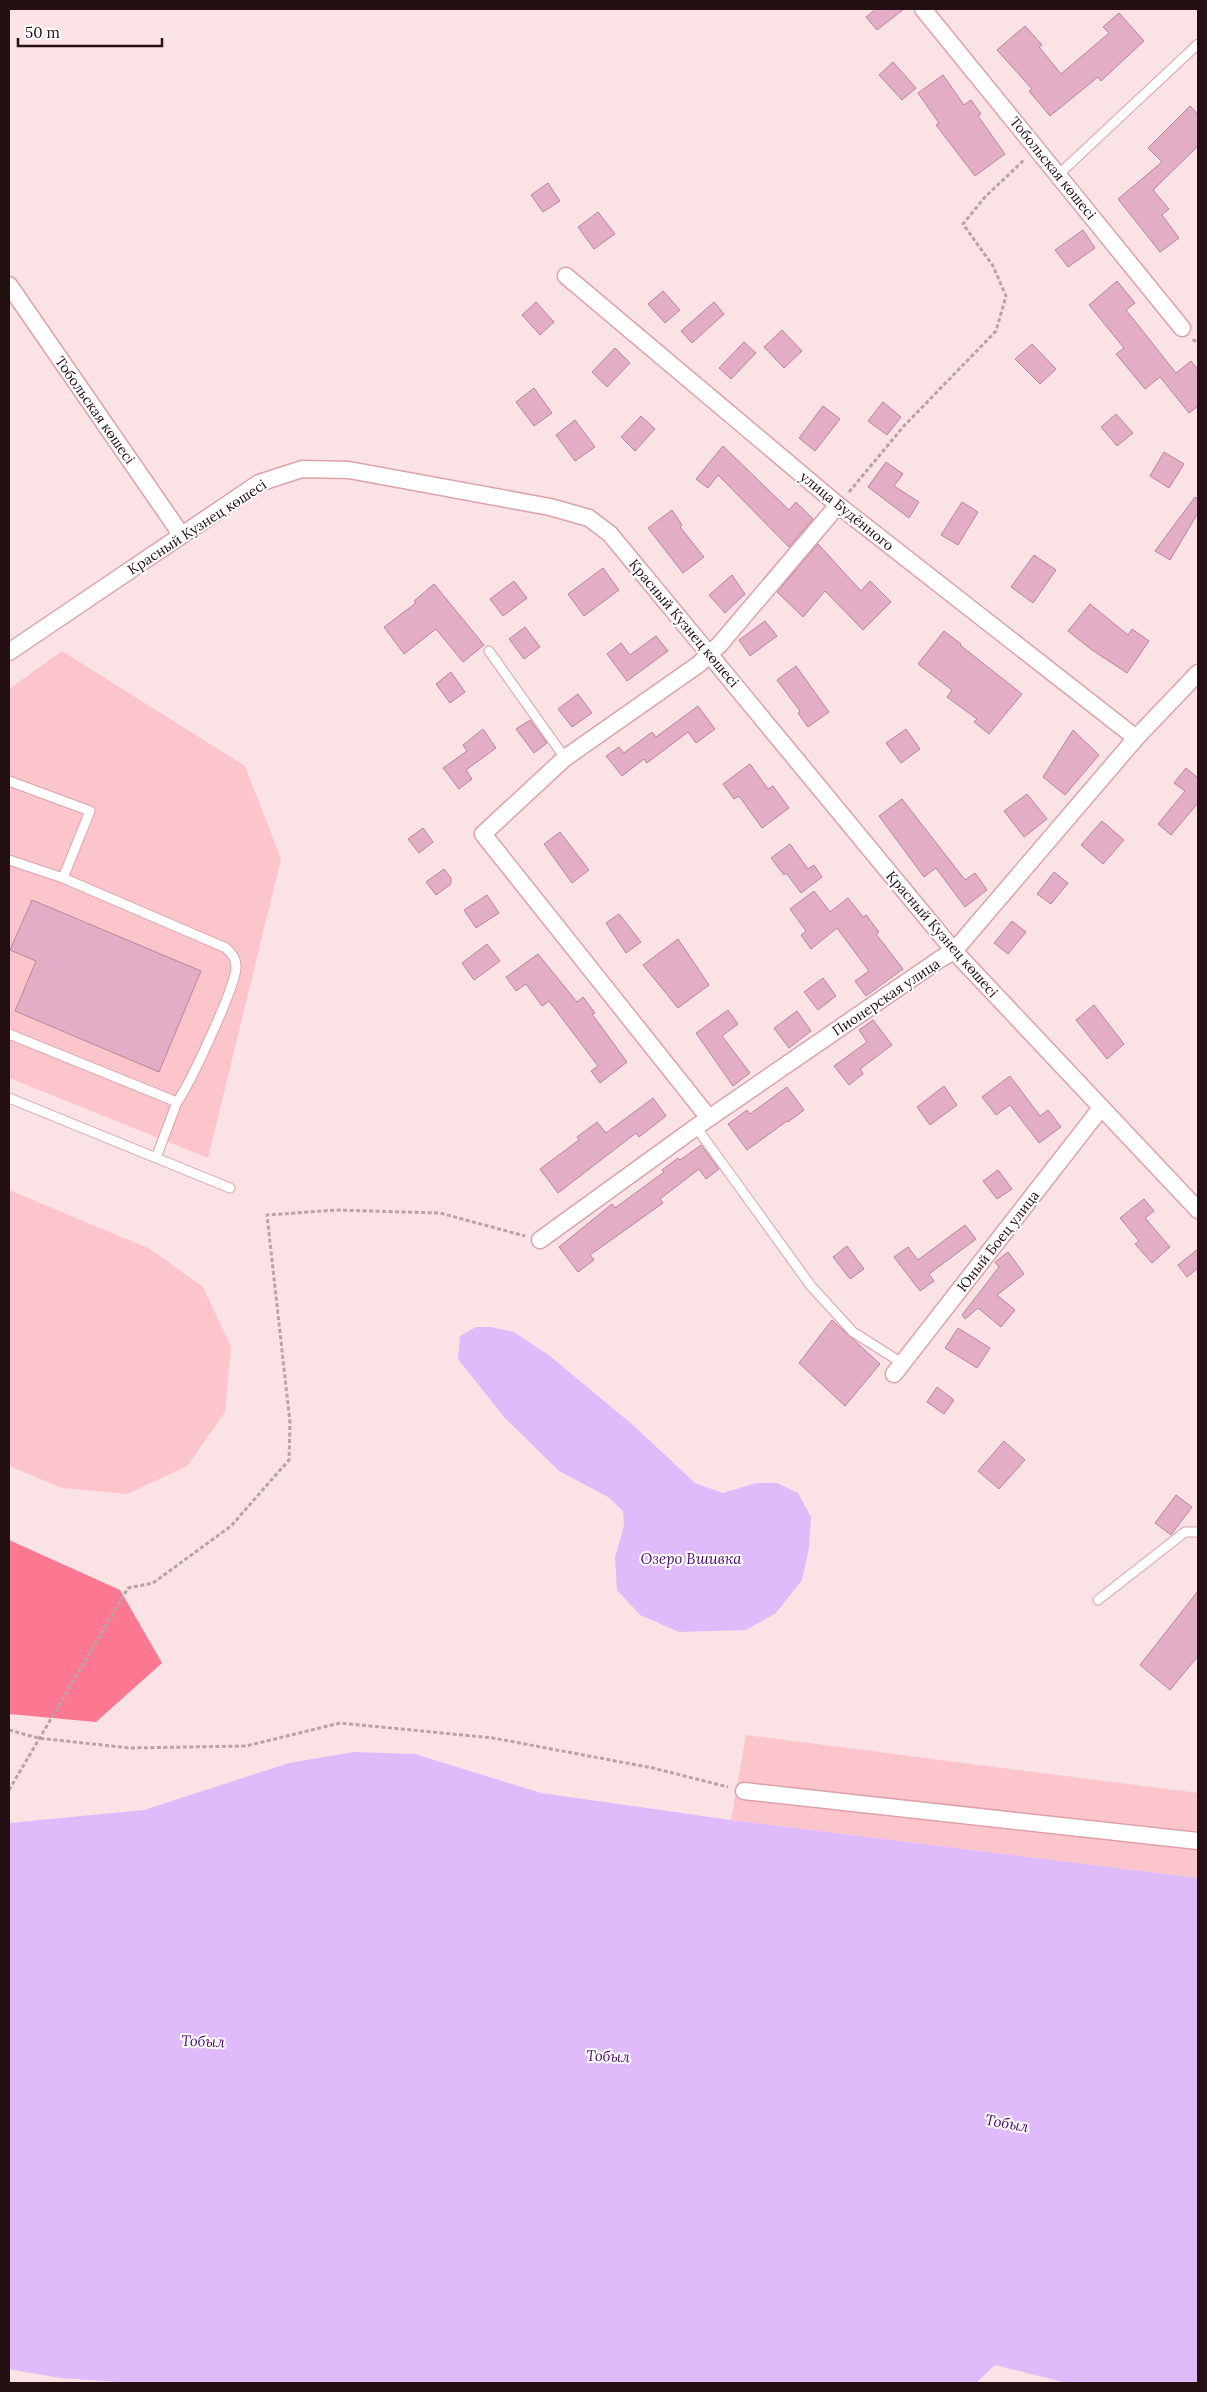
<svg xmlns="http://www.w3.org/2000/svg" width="1207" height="2392" font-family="Lora,serif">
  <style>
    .green { fill: #fcc5cc }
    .forest { fill: #fc7891 }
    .water { fill: #e0bbfc }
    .building { fill: #e3adc5; stroke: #b9869d }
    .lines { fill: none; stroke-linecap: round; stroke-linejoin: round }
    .lane-casing { stroke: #dda2aa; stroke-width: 11 }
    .street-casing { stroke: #dda2aa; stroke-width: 19 }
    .path { stroke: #baa2a5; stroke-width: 3; stroke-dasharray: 4 2.5; stroke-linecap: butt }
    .lane { stroke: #fff; stroke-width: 9 }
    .street { stroke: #fff; stroke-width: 16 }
    .labels { text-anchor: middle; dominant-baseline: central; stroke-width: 4; stroke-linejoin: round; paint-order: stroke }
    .street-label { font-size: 14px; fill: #240f13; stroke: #fff }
    .water-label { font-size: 15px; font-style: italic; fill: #4a076a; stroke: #fff }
  </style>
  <rect width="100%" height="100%" fill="#fbe2e5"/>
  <path class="green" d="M62,651L245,766L281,859L208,1158L9,1078V689Z
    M9,1190L150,1249L203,1287L231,1347L225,1412L187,1466L127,1494L62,1488L9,1466Z
    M746,1735L1198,1793V1878L731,1820Z"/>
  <path class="forest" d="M9,1540L120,1590L162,1663L96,1722L9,1714Z"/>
  <path class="water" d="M476,1327H491L514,1332L550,1356L633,1425L695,1483L723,1493L756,1483H777L798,1493L811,1517L809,1548L802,1580L776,1613L746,1630L679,1632L640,1615L617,1590L615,1557L624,1526L623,1511L608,1497L559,1471L504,1417L458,1359L460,1336Z
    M354,1752L415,1754L541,1793L731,1820L1198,1878V2383H1067L995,2365L976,2383H133L60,2378L9,2369V1823L144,1810L289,1763Z"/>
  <path class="building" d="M876,9H904L877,30L866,17Z
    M1119,13L1144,41L1101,81L1098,77L1050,116L1029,91L1032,89L997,50L1025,26L1042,45L1039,47L1061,74L1109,33L1103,27Z
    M893,62L916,88L902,100L879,75Z
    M943,75L964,105L971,100L981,114L978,116L1005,154L975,176L936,125L939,123L918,93Z
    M1190,106L1198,114V146L1153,190L1169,209L1162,215L1179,238L1160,252L1118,199L1162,162L1148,148Z
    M548,183L560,201L543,212L531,195Z
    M598,212L615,234L594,249L578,227Z
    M1083,230L1095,248L1068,267L1055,250Z
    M1117,281L1135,303L1126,310L1176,373L1191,361L1198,370V406L1189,413L1160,377L1145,389L1116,354L1124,348L1089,305Z
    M663,291L680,310L665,323L648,304Z
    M536,302L554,322L540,335L522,315Z
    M714,302L724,314L692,343L681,331Z
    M782,330L802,351L784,368L764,347Z
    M744,342L756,353L731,379L719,368Z
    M1032,344L1056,369L1040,384L1015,359Z
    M615,348L630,363L607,387L592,372Z
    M534,388L552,413L534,426L516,402Z
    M883,402L901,417L887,435L868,421Z
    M823,406L840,419L815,451L799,438Z
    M1116,414L1133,433L1117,446L1101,427Z
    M641,416L655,429L635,451L621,437Z
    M575,420L595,447L575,461L556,435Z
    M723,446L789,510L796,502L813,519L789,547L718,475L708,488L696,479Z
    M1164,452L1184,464L1169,488L1150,476Z
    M886,462L903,474L894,486L919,502L909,518L868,487Z
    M1195,497L1198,499V513L1170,560L1155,551Z
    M962,502L978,512L958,545L941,535Z
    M672,510L682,525L680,527L704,557L683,573L648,528Z
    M818,544L861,591L870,581L891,602L863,630L825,591L803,617L777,592Z
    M1034,555L1056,570L1033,603L1011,587Z
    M603,568L619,590L584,616L568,594Z
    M732,575L745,594L725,613L709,595Z
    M514,581L527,598L503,616L490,599Z
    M434,584L484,645L463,662L436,629L404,654L384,627L416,603L414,601Z
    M1090,604L1128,635L1132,629L1149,641L1127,673L1092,650L1068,631Z
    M765,621L777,636L750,656L739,640Z
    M525,627L540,647L524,659L509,639Z
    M944,631L961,644L960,645L1022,694L989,734L974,722L977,719L947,697L952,690L918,664Z
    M656,636L668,651L627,681L607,654L621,643L630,655Z
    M796,666L829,712L808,727L798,713L800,711L777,680Z
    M451,672L465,692L450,703L436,684Z
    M578,694L592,713L572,727L558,709Z
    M698,706L715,729L696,743L688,732L647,763L644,759L622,776L606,756L619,747L624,753L652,732L656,737Z
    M530,720L547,743L534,753L516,729Z
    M483,729L496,748L466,770L472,779L459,789L443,768L467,751L463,745Z
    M906,729L920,749L901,763L886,743Z
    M1073,730L1099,755L1065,795L1043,777Z
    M750,764L768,789L773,786L789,808L762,828L739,796L734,799L723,784Z
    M1186,768L1197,777L1198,776V803L1171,835L1158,824L1185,791L1174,783Z
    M1027,794L1047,819L1024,837L1004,811Z
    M902,799L965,880L975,873L987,890L965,907L936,868L924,877L879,816Z
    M1102,821L1124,840L1103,864L1081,845Z
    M423,828L433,842L419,853L408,839Z
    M560,832L589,870L572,883L544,844Z
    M790,844L808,869L814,865L822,877L801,893L786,873L784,875L771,858Z
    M444,869L451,878V884L436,895L426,882Z
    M1054,872L1068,883L1051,904L1037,894Z
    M814,891L830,912L848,898L863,917L866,915L879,932L876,934L903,969L866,996L855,981L869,971L837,928L811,949L801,935L806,931L790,909Z
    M487,895L499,913L476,928L464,910Z
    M32,900L201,971L159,1072L15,1011L36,961L10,950Z
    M619,914L641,942L626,953L606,923Z
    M1012,921L1026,932L1008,954L994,943Z
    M678,939L709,985L678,1008L643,965Z
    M487,944L500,961L474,980L462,963Z
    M538,954L577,1002L583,997L595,1013L592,1014L627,1062L600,1083L591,1071L598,1066L549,1001L542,1006L526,984L516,991L506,977Z
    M823,978L836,996L818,1010L804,992Z
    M1094,1005L1124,1044L1107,1059L1076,1020Z
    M728,1010L738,1024L722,1036L750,1073L733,1086L696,1033Z
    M797,1011L811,1031L789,1048L774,1028Z
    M873,1020L892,1045L860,1069L863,1074L849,1085L834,1066L867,1042L859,1030Z
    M1010,1076L1040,1116L1048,1110L1061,1127L1039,1143L1010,1105L996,1115L982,1097Z
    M944,1086L957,1105L930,1125L917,1107Z
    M787,1087L804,1110L788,1122L787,1121L747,1150L728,1124L747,1110L750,1114Z
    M653,1098L666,1116L639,1137L636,1133L558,1193L540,1169L579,1140L577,1137L597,1122L606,1133Z
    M701,1145L719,1169L706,1179L699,1169L660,1199L663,1203L590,1255L594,1260L578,1272L559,1247L612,1204L615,1208L664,1172L662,1170L678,1158L680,1160Z
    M998,1170L1012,1189L997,1199L983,1181Z
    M1144,1199L1154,1211L1145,1218L1170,1247L1152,1263L1135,1244L1139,1241L1120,1218Z
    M965,1225L976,1239L929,1274L934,1281L920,1291L894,1257L908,1247L918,1260Z
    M847,1246L864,1269L850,1279L833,1257Z
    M1198,1249V1268L1187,1277L1178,1265Z
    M1008,1252L1024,1274L997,1295L1015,1310L1001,1327L978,1308L965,1319L962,1315L999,1267L995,1262Z
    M832,1320L880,1364L845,1406L799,1363Z
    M958,1328L990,1348L977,1368L945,1348Z
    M937,1387L954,1400L944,1414L927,1402Z
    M1004,1441L1025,1460L999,1489L978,1471Z
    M1176,1495L1192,1507L1171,1535L1155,1523Z
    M1198,1591V1656L1170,1690L1140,1665Z"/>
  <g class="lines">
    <g class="lane-casing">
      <path id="lane" d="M1058,175L1198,44
        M489,651L565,758
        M9,781L90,811L63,878
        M9,860L63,878L226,948C232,954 236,958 236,967C236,986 190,1084 177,1102L9,1034
        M9,1098L230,1188
        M696,1127L811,1286L853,1332L902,1363
        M156,1158L177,1102
        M1098,1600L1185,1532H1198"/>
    </g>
    <g class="street-casing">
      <path id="street" d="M923,9L1182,328
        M566,276L838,505L1136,738
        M9,285L176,527L180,536
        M9,652L259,483L302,469L349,470L550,507L589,518L610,534L954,951L1198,1210
        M709,1118L483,834L565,758L699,664L720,644L838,505
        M540,1240L696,1127L940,959L954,951L1136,738L1198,673
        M894,1374L1101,1108
        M744,1791L1198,1841"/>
    </g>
    <path class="path" d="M1193,339L1198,344
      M849,492L903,427L996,331L1006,296L993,266L963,224L985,197L1025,159
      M9,1730L38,1738L130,1748L246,1746L340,1723L493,1738L653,1768L728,1787
      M9,1790L128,1588L153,1583L231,1526L289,1460L290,1423L267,1215L336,1210L440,1213L525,1236"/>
    <use href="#lane" class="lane"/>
    <use href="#street" class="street"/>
  </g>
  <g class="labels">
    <g class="street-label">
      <text transform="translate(1053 168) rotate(51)">Тобольская көшесі</text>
      <text transform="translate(95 410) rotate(55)">Тобольская көшесі</text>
      <text transform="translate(847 511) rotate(39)">улица Будённого</text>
      <text transform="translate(197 527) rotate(-33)">Красный Кузнец көшесі</text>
      <text transform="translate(684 623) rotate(50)">Красный Кузнец көшесі</text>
      <text transform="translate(942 934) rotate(49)">Красный Кузнец көшесі</text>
      <text transform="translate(886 997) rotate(-34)">Пионерская улица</text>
      <text transform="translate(998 1241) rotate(-52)">Юный Боец улица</text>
    </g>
    <g class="water-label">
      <text x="691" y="1558">Озеро Вшивка</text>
      <text transform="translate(203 2041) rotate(2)">Тобыл</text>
      <text transform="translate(608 2056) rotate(2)">Тобыл</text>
      <text transform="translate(1007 2123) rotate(10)">Тобыл</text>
    </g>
  </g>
  <rect width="1207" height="2392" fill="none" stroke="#240f13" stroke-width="20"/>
  <path d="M18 38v8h144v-8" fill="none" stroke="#240f13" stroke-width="2.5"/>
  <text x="25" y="38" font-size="15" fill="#240f13" stroke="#ffffff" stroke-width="4" paint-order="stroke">50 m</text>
</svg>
